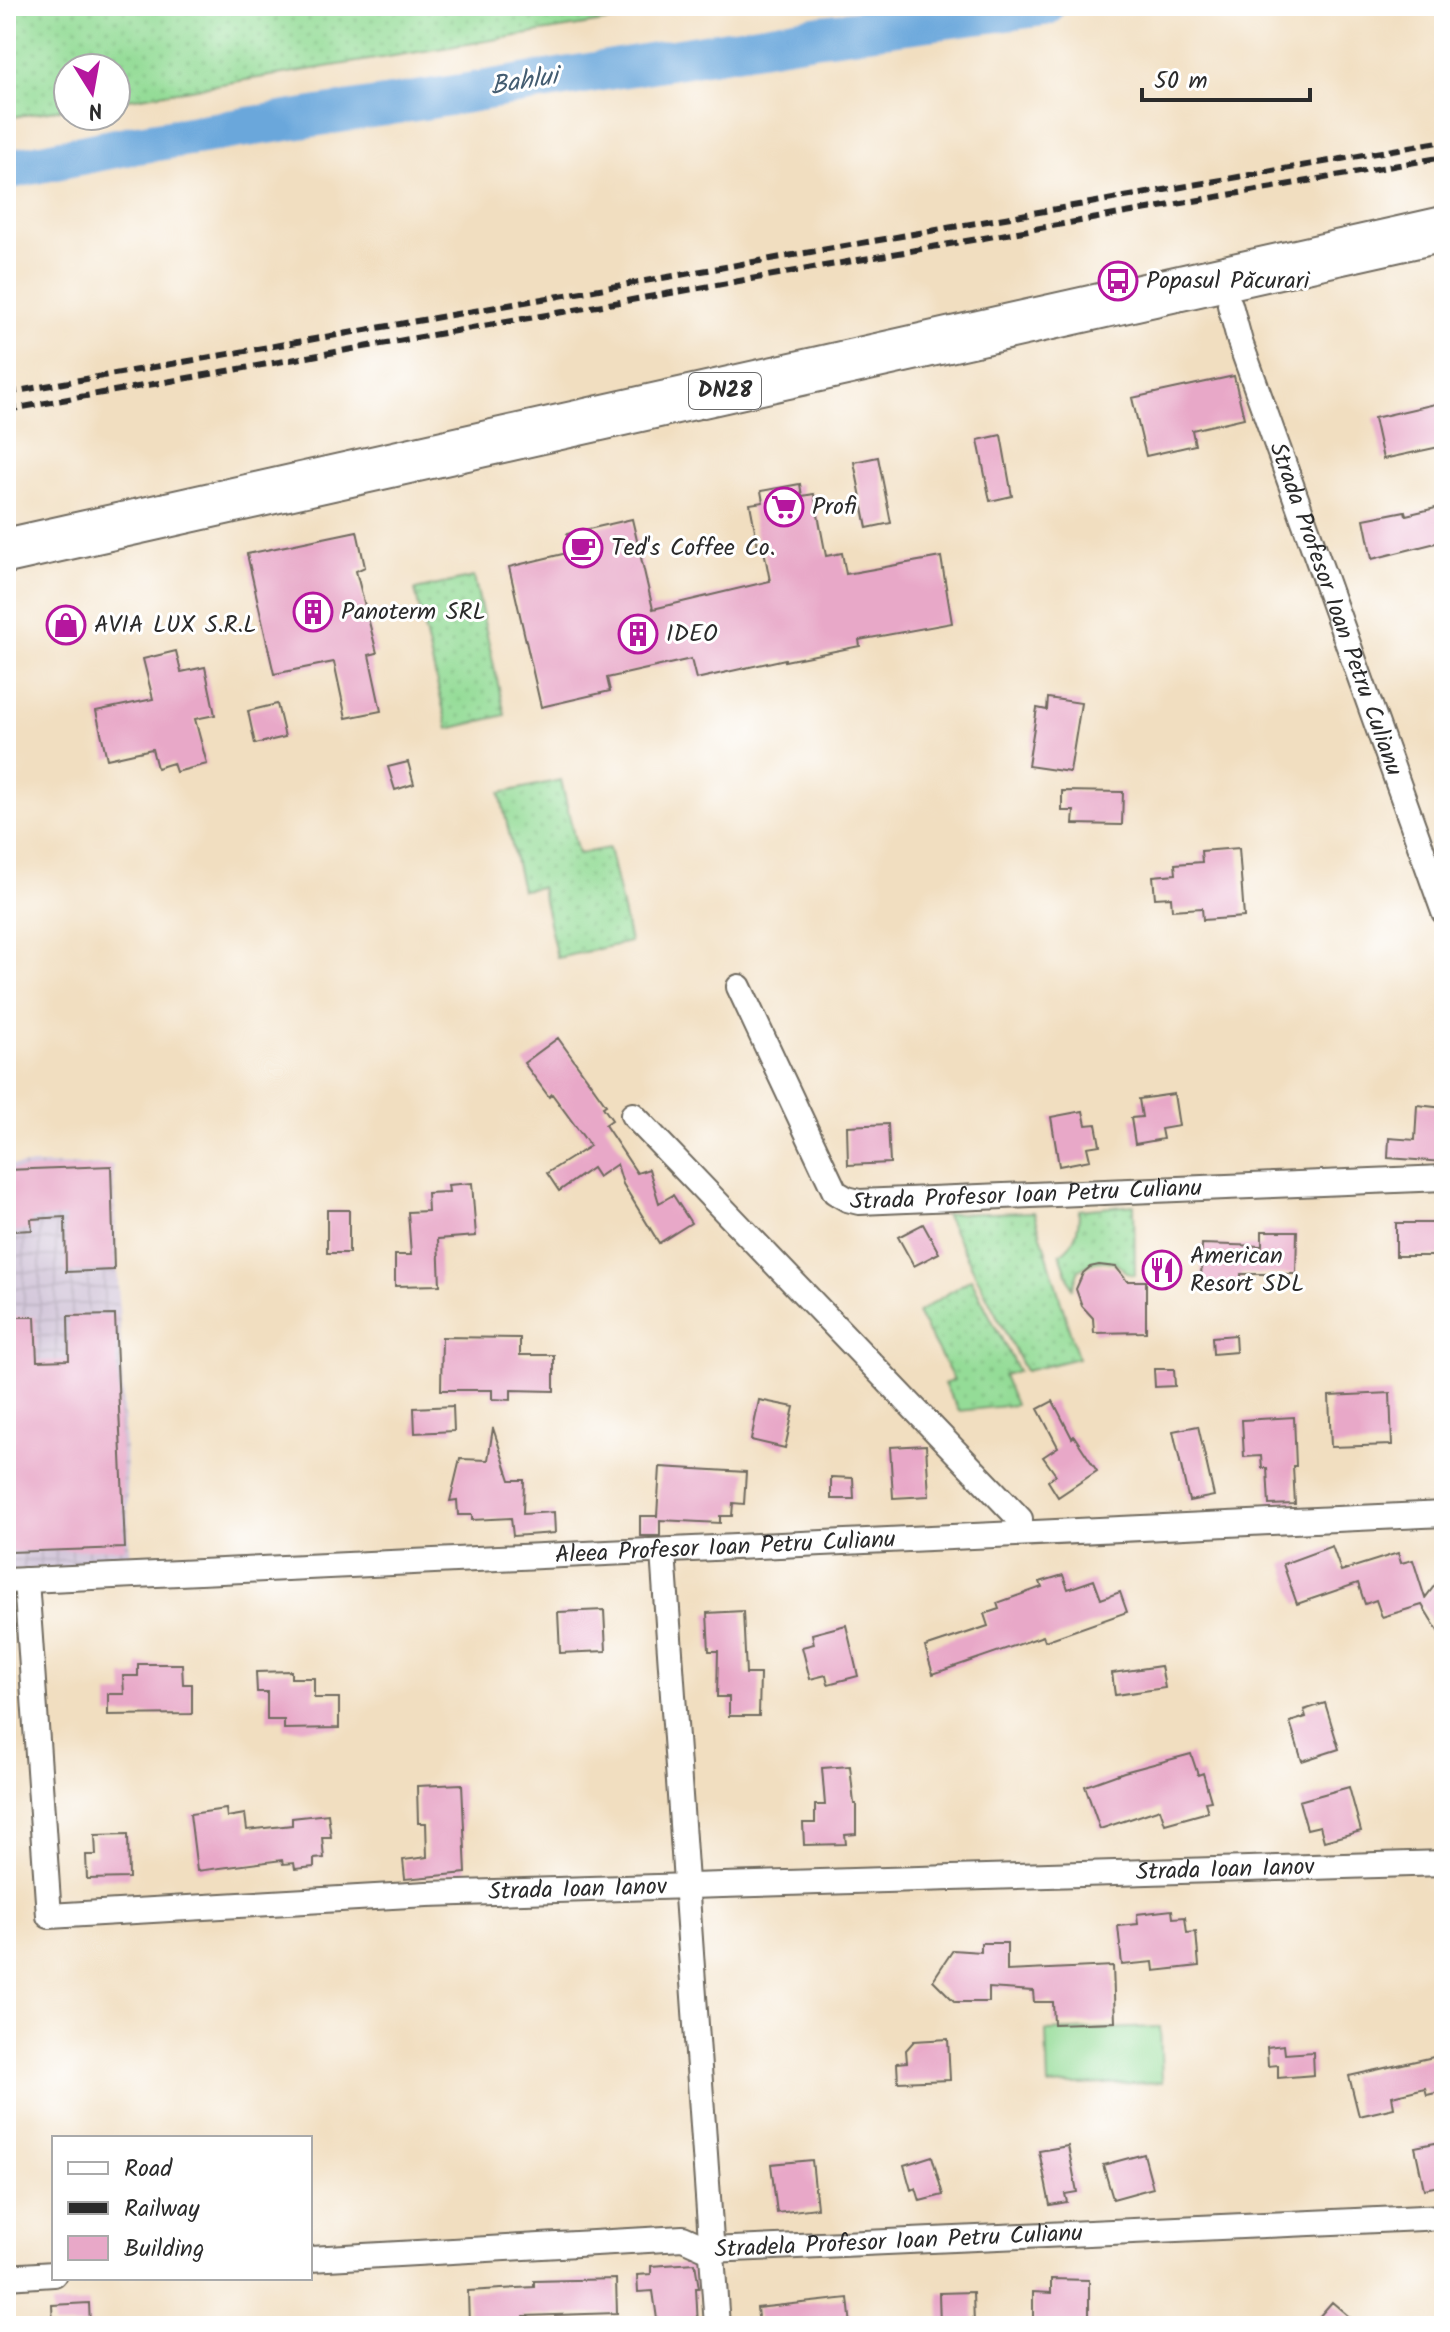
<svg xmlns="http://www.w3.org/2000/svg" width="1450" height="2332" font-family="Kalam,sans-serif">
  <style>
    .industrial { fill: url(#industrial-grid) }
    .grass { fill: url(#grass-dots); stroke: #608461; stroke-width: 2 }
    .garden { fill: #94dc97; stroke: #608461; stroke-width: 2 }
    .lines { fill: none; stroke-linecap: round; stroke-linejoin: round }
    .river { stroke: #6aa7db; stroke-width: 40 }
    .building { fill: #e8a8c8 }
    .street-casing { stroke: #706a5f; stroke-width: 28 }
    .highway-casing { stroke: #706a5f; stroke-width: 48 }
    .street { stroke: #fff; stroke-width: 24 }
    .highway { stroke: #fff; stroke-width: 44 }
    .rail { stroke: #2b2b2b; stroke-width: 6; stroke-dasharray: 12 6; stroke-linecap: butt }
    .labels { text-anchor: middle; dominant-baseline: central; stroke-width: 6; stroke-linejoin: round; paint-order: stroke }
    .shield { fill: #fff; stroke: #6b6b6b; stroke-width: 2 }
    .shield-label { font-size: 22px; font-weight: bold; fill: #2b2b2b }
    .poi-label { font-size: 24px; fill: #2b2b2b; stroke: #fff; text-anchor: start }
    .street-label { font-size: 24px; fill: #2b2b2b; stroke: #fff }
    .water-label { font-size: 26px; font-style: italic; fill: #445d71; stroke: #fff }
  </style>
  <defs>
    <pattern id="industrial-grid" width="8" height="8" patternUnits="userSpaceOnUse" patternTransform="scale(2)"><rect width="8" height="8" fill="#ccbed4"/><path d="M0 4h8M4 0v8" fill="none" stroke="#afa3b6"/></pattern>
    <pattern id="grass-dots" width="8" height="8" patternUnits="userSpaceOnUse" patternTransform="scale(2)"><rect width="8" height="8" fill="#94dc97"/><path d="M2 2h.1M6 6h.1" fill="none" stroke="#80bd82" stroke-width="1.8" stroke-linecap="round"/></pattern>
  </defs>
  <rect width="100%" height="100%" fill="#fff"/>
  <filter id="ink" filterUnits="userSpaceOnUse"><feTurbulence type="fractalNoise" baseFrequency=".0125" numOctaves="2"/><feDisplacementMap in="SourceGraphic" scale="16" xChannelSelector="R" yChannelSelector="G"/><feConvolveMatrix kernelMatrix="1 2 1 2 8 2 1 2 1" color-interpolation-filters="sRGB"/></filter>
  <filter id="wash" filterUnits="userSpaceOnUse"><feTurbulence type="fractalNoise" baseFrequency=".006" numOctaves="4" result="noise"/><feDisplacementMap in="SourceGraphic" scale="32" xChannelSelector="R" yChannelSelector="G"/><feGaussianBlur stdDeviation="1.8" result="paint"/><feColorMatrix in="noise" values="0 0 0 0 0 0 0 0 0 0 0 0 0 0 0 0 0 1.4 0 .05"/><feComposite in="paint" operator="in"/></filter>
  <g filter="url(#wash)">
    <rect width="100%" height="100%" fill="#f1dec0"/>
    <path class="industrial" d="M6,1165H113L130,1565L6,1571Z"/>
    <path class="grass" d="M6,6H702L116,101V68H68V108L6,118Z
      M474,577L505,715L448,729L415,590Z
      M561,780L578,854L609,848L630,942L557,958L541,887L522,890L500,793Z
      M1134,1205L1135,1275C1125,1274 1126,1270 1118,1265C1104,1257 1091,1262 1079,1270L1072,1288L1060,1254C1076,1243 1079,1229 1079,1210Z
      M1034,1212L1078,1358L1025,1371L945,1214Z
      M971,1279L1018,1371L1003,1375L1015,1405L959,1411L944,1384L954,1380L917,1313Z
      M6,1595H9L15,1751H6Z"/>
    <path class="garden" d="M1160,2027L1162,2082L1048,2086L1046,2031Z"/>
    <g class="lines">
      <path class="river" d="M6,170L131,145L462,94L814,36L1045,6"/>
    </g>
    <g id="blocks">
      <path class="building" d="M1234,376L1244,418L1192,430L1195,445L1146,456L1132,398Z
        M1444,402V446L1383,459L1374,418Z
        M1001,435L1012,496L990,501L978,440Z
        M878,457L891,523L867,528L854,462Z
        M800,484L802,496L814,494L826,556L842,553L846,574L941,557L952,623L859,640L860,646L785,661V659L696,679L691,659L607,678L610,691L541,707L509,567L571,552L567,534L632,519L653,609L770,581L763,545L758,546L750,504L763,502L761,491Z
        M1444,506V541L1372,559L1364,519L1405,511L1406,515Z
        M357,531L365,567L356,571L377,653L369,655L381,711L346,718L334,662L274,674L247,554Z
        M176,651L181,672L205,667L215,715L195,719L207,764L176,772L173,763L157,768L152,749L107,759L96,711L153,699L143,659Z
        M1048,698L1081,703L1070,772L1028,766L1037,708L1047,710Z
        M277,704L285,737L255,744L248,711Z
        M408,762L414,784L395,790L388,767Z
        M1062,791L1123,792L1122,825L1073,824L1074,811H1062Z
        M1239,848L1244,917L1203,920L1202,908L1172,910L1171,897L1155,898L1153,876L1176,874L1175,864L1202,862L1201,851Z
        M558,1038L606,1105L603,1107L612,1120L605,1125L637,1173L649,1169L659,1203L673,1195L691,1223L659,1243L623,1184L617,1164L598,1177L592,1168L559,1191L547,1173L590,1146L552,1094L549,1097L524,1063Z
        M1174,1094L1179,1126L1161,1129L1163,1139L1135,1144L1131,1118L1142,1117L1139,1099Z
        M1417,1105L1444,1108V1162L1388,1158L1389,1138L1415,1140Z
        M1083,1111L1086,1125L1096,1124L1100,1145L1087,1147L1090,1160L1059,1166L1051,1117Z
        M888,1124L890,1163L848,1165L847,1126Z
        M111,1166L114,1270L66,1272L65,1217L31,1219L32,1230L14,1231V1220L6,1221V1170Z
        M472,1183L476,1236L438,1239L440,1285L395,1286V1255H411L408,1212L428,1211L427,1193L449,1192L448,1185Z
        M327,1210H349V1253H327Z
        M1396,1223H1444V1256H1396Z
        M923,1224L939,1253L914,1266L898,1237Z
        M1262,1231H1297L1296,1274H1241V1285L1201,1284L1202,1244L1262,1246Z
        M1099,1265L1116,1267L1127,1281H1146V1332L1094,1333L1093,1318L1082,1306L1076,1289L1083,1273L1090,1267Z
        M115,1315L125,1548L10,1552L6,1434V1317H35L37,1361L69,1360L68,1316Z
        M1235,1335L1236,1352L1213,1354L1212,1337Z
        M442,1337L520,1338V1355H554V1391L511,1390V1400L492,1399V1390H441Z
        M1154,1369H1174L1175,1386L1155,1387Z
        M1390,1393L1392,1445L1331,1447L1329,1396Z
        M759,1400L794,1407L785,1448L751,1440Z
        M1053,1401L1072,1438L1074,1436L1097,1471L1058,1497L1048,1481L1056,1475L1043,1457L1058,1447L1038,1409Z
        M453,1406L454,1431L415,1433L414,1408Z
        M1294,1417L1296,1466H1293L1295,1504L1269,1505L1267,1468H1262L1261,1456L1244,1457L1242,1420Z
        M1198,1426L1214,1496L1189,1501L1173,1431Z
        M493,1428L510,1480H524L523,1514L554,1512L555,1533L513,1536L511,1518L472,1520V1515H458L457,1500L450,1501L460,1459L488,1460Z
        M926,1445L929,1496L893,1498L890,1447Z
        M660,1467L746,1472L744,1504L733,1503L732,1516H720V1523L660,1520V1536H640V1516H657Z
        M831,1477L853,1478L854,1499H831Z
        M1332,1546L1341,1571L1398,1553L1401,1563L1413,1560L1425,1598L1444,1573V1641L1422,1605L1382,1617L1376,1600L1365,1604L1358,1583L1297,1604L1283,1564Z
        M1063,1575L1068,1589L1094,1580L1101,1599L1120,1592L1127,1612L1045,1641L1043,1636L933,1674L925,1647L988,1626L984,1614L999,1609L997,1603L1042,1587L1040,1582Z
        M604,1610L606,1651L560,1653L558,1612Z
        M743,1611L746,1674H760L759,1716H729V1697H717L718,1651H709L707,1613Z
        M846,1625L858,1676L828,1684L826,1675L810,1679L802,1647L814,1644L812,1634Z
        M138,1664H182L183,1684H192V1714L108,1715V1694H124L123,1676H138Z
        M1161,1666L1165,1688L1115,1695L1112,1673Z
        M291,1671V1678H314V1698H339V1728L284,1729V1720H267V1692H257L256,1672Z
        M1325,1703L1339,1749L1302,1761L1290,1722L1306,1717L1304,1710Z
        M1191,1754L1198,1775L1203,1773L1211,1801L1205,1802L1208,1812L1165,1824L1160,1809L1100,1829L1085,1786L1124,1772Z
        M850,1766L854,1804H856V1834L845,1835L846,1844L804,1845L803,1823H815V1805H825L822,1768Z
        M462,1784L466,1873L405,1879L403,1860L427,1857L426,1823H418L417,1786Z
        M1349,1787L1361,1831L1324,1841L1320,1826L1307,1829L1299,1801Z
        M226,1809L227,1817L245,1814L247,1830L292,1825V1818L328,1814L331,1837H322L324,1858L314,1859V1867L295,1869L294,1863L283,1864L282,1860L197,1871L190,1814Z
        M128,1834L129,1878L87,1879L86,1855H96L95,1835Z
        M1172,1910L1173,1918L1185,1917L1187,1933L1196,1932L1199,1966L1154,1971L1153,1962L1122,1965L1118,1926L1138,1924L1137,1914Z
        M981,1943H1007V1971L1113,1966L1115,2022L1054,2024L1053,2002H1034L1033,1991L989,1988V2002H955L933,1980L953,1950L981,1952Z
        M948,2039L950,2080L898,2082L897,2063L907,2062L906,2050L914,2041Z
        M1284,2045L1285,2054L1313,2052L1314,2075L1278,2078V2065L1268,2066L1267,2047Z
        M1438,2056L1444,2091L1427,2095L1425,2088L1392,2096L1394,2108L1359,2116L1349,2076Z
        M1440,2142L1441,2149L1444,2148V2185L1424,2189L1415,2147Z
        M1068,2146L1077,2192L1065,2194L1067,2202L1050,2205L1039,2151Z
        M1144,2154L1153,2188L1113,2199L1103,2165Z
        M932,2156L943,2195L920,2201L916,2188L911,2190L904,2165Z
        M812,2160L817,2208L777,2213L771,2164Z
        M695,2263L699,2288H696L698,2326H658L653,2291L638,2292L637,2275L651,2274V2266Z
        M616,2279L617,2313L524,2316V2321L469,2325L468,2291L534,2287V2281Z
        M1051,2279L1089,2280V2326H1033V2292L1051,2293Z
        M973,2292L974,2326H940L939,2293Z
        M848,2298L851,2326H759L757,2308Z
        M1332,2302L1360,2326H1311Z
        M89,2303L90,2326H53L52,2305Z"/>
    </g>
  </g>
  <g filter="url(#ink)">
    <use href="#blocks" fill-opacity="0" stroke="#706a5f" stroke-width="2"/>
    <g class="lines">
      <g class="street-casing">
        <g id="street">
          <path id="s1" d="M1230,305L1240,342L1444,912"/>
          <path id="s2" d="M739,987L835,1192L847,1199L859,1202L1444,1178"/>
          <path d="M633,1115L1020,1519V1533"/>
          <path d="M663,1552L717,2326"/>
          <path id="s3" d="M26,1580L49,1916L427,1894L1444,1863"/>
          <path id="s4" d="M6,1581L1444,1514"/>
          <path id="s5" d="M310,2259L683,2238L710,2250L1444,2217"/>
          <path d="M6,2277L54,2274"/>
        </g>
      </g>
      <g class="highway-casing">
        <path id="highway" d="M6,551L1444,229"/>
      </g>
      <use href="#street" class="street"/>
      <use href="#highway" class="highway"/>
      <path class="rail" d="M6,393L1444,141
        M6,410L1444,157"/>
    </g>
  </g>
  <defs>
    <g id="bus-ring" transform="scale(2)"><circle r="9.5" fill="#fff" stroke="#b5179e" stroke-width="1.5"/><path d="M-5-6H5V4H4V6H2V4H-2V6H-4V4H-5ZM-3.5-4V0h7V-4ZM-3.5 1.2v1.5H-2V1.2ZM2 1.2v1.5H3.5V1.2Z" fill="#b5179e"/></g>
    <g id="supermarket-ring" transform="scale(2)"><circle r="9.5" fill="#fff" stroke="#b5179e" stroke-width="1.5"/><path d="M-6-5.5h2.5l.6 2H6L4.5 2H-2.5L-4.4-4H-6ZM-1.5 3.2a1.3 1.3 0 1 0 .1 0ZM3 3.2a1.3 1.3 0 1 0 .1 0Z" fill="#b5179e"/></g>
    <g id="cafe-ring" transform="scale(2)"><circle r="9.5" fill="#fff" stroke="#b5179e" stroke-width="1.5"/><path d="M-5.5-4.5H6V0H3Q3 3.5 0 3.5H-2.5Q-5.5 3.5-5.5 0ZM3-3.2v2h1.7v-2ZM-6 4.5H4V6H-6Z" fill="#b5179e"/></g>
    <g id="building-ring" transform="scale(2)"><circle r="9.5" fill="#fff" stroke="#b5179e" stroke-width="1.5"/><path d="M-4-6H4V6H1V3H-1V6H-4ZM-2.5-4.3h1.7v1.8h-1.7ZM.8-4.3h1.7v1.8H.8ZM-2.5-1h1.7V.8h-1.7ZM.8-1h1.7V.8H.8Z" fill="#b5179e"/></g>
    <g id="shop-ring" transform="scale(2)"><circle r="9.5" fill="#fff" stroke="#b5179e" stroke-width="1.5"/><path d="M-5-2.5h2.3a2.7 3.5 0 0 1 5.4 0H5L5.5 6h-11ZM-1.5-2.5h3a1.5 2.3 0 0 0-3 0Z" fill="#b5179e"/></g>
    <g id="restaurant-ring" transform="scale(2)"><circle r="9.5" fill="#fff" stroke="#b5179e" stroke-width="1.5"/><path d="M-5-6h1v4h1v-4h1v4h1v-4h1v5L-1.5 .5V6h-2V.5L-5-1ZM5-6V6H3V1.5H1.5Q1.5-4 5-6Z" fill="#b5179e"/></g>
  </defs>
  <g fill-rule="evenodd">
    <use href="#bus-ring" x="1118" y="281"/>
    <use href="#supermarket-ring" x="784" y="507"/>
    <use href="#cafe-ring" x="583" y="548"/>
    <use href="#building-ring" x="313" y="612"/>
    <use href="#shop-ring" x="66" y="625"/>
    <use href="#building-ring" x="638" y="634"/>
    <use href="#restaurant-ring" x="1162" y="1270"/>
  </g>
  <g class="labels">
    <rect class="shield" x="689" y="373" width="72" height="36" rx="6"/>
    <g class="shield-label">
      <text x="725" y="391">DN28</text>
    </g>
    <g class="poi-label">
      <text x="1146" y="281">Popasul Păcurari</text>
      <text x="812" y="507">Profi</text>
      <text x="611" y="548">Ted's Coffee Co.</text>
      <text x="341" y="612">Panoterm SRL</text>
      <text x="94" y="625">AVIA LUX S.R.L</text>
      <text x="666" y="634">IDEO</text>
      <text x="1190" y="1256">American<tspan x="1190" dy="28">Resort SDL</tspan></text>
    </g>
    <g class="street-label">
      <text stroke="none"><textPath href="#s1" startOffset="322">Strada Profesor Ioan Petru Culianu</textPath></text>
      <text stroke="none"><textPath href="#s2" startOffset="420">Strada Profesor Ioan Petru Culianu</textPath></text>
      <text stroke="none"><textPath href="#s4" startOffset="720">Aleea Profesor Ioan Petru Culianu</textPath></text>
      <text stroke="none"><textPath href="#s3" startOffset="1514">Strada Ioan Ianov</textPath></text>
      <text stroke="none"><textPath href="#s3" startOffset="866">Strada Ioan Ianov</textPath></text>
      <text stroke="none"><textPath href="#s5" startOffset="592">Stradela Profesor Ioan Petru Culianu</textPath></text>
    </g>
    <g class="water-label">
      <text transform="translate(524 82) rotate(-9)">Bahlui</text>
    </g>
  </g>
  <rect width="1450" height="2332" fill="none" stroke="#fff" stroke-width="32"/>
  <rect x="52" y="2136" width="260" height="144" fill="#ffffff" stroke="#aaaaaa" stroke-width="2"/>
  <rect x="68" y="2162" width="40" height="12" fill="#ffffff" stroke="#aaaaaa" stroke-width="2"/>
  <text x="124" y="2176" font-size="24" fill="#2b2b2b">Road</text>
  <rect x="68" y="2202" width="40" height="12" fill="#2b2b2b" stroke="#aaaaaa" stroke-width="2"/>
  <text x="124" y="2216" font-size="24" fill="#2b2b2b">Railway</text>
  <rect x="68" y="2236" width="40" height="24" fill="#e8a8c8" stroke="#aaaaaa" stroke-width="2"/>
  <text x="124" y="2256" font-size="24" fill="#2b2b2b">Building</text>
  <g transform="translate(92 92) rotate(169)"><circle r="38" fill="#ffffff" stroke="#aaaaaa" stroke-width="2"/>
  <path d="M0-6L14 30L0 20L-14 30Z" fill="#b5179e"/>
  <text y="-12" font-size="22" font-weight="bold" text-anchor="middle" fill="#2b2b2b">N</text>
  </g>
  <path d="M1142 88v12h168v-12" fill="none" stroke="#2b2b2b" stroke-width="4"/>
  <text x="1154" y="88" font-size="24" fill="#2b2b2b" stroke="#ffffff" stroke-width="6" paint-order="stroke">50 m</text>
</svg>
